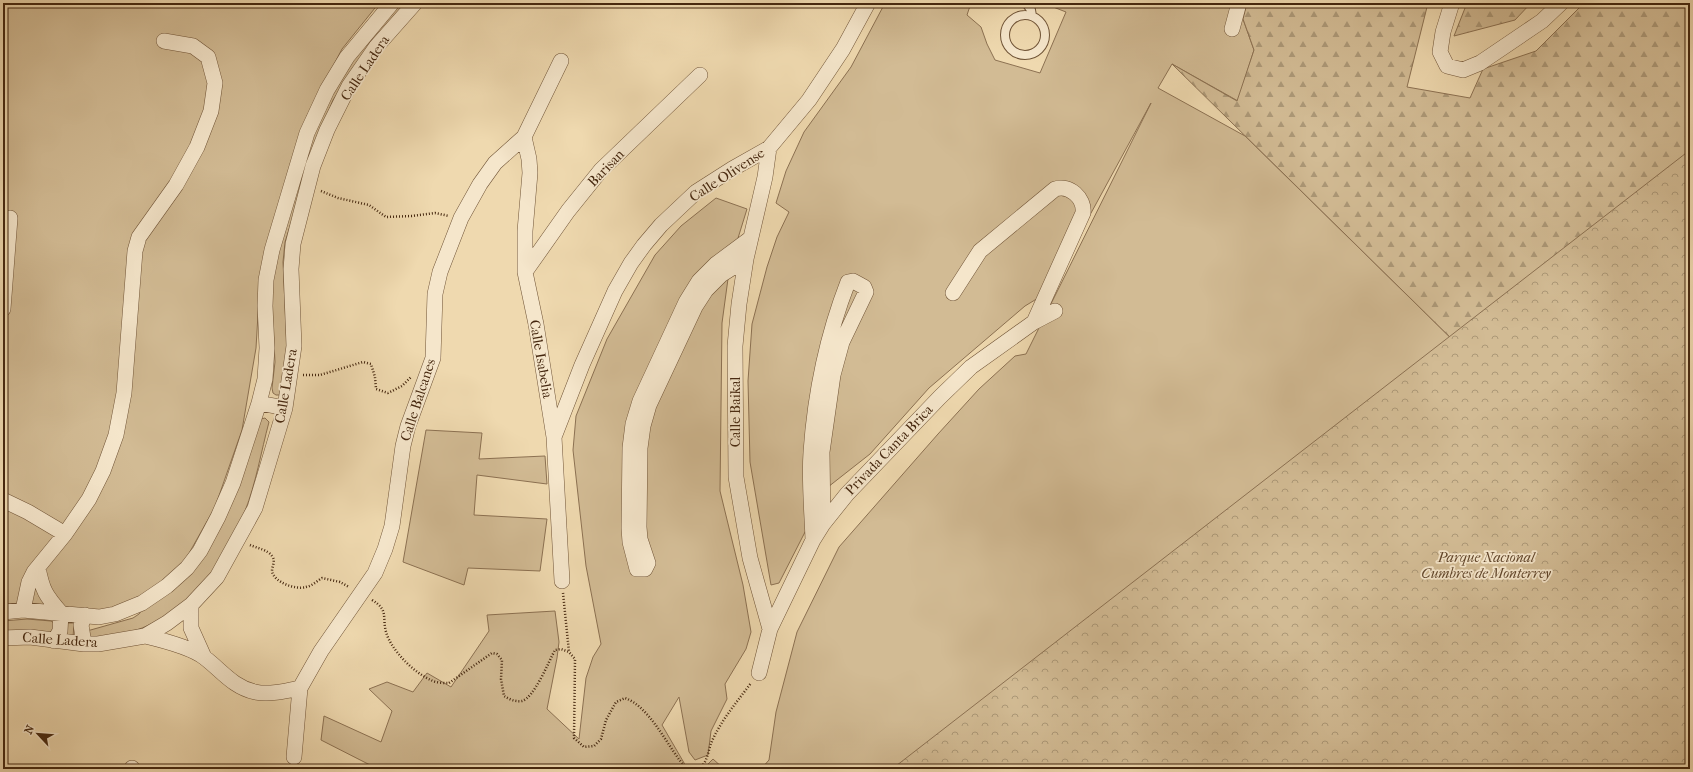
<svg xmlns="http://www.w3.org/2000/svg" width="1693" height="772" font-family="'IM FELL French Canon',serif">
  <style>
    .green { fill: #d2bb94; stroke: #8c7152 }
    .forest { fill: url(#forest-firs); stroke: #8c7152 }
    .park { fill: url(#park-crowns); stroke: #8c7152 }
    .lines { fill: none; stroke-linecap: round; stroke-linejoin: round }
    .lane-casing { stroke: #705437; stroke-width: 10 }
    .street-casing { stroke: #705437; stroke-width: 16 }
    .path { stroke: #45270f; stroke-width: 2.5; stroke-dasharray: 1 2; stroke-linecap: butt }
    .lane { stroke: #f5e6cb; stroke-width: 8 }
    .street { stroke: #f5e6cb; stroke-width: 15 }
    .labels { text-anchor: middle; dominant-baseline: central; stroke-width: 3.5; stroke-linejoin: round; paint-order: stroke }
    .street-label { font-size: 14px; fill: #45270f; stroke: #f5e6cb }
    .park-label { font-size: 14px; font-style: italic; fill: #61452a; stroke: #f5e6cb }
  </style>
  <defs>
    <pattern id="forest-firs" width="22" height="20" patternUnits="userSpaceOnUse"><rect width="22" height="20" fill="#d2bb94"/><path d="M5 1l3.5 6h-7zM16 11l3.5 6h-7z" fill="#ac9877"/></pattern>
    <pattern id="park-crowns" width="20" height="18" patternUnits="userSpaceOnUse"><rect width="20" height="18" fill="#d2bb94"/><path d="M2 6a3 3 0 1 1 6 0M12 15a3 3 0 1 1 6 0" fill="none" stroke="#ac9877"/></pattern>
  </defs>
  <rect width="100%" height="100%" fill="#efd9af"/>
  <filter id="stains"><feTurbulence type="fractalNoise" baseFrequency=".005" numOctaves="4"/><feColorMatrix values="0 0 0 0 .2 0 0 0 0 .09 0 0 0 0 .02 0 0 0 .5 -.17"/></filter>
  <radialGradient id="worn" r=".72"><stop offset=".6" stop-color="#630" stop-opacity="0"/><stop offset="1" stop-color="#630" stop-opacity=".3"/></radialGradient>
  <path class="green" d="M3,3H379L342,49L307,116L260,280L256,348L242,430L215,507L183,564L139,599L116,607L99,610L3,607Z
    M399,3H406L355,67L333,100L318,138L285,242L283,262L287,348L280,395H276L273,393L272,388L275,362L271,290L278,249L312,136L329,98L349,64Z
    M885,3H971L967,15L981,27L987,44L995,60L1040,73L1066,12L1043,3H1247L1243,19L1254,50L1238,101L1172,64L1158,88L1245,136L1690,573V769H761L769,760L776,712L797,632L839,547L938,434L979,389L1015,356L1026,354L1151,103L1048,292L1025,306L929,388L870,454L828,487L779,583L771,585L750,462L748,381L752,324L767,267L777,237L789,212L776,203L786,171L804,132L851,67Z
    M716,198L747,209L730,264L722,323L720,491L743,585L751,632L746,649L725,684L727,699L711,731L708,755L695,760L689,752L679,697L662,725L687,768L690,769H372V766L321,740L324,716L381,742L392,711L369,689L387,682L413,692L427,673L451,687L489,631L487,615L555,611L559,642L557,658L547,709L579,739L586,678L593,657L601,644L586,566L573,450L576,416L607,339L655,255L681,226Z
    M265,418L269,422C261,452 256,483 245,511C227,557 196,604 149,625C131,634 110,635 90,638L87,631L133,618L139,614L144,607L188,573L261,419Z
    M426,430L482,433L479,459L545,456L547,484L477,475L474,515L547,519L540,571L468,568L464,585L403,562Z
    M27,619L51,621L54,623L51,634L3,632V621Z
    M67,623H74L73,638H66Z
    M713,759L724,769H703Z"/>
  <path class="forest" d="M1247,3H1428L1407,87L1470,98L1483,69L1536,51L1584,3H1690V573L1172,64L1237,101L1254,50L1243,19Z
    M1467,3H1531L1515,20L1454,36Z"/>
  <path class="park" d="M1690,150V769H892Z"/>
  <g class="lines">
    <g class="lane-casing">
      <path id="lane" d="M1026,3L1031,10L1032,16
        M1005 35a20 20 0 1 1 40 0a20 20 0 1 1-40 0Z"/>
    </g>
    <g class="street-casing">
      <path id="street" d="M1452,3L1443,32L1440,52L1447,66L1463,70L1480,63L1542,21L1561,3
        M1232,29L1239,3
        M524,137L529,159L530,173L525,231V272L536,324L554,437L562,581
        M746,259L721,275L706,290L695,307L649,405L643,426L640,448L639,527L640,539L648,563L645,569H637L630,542L629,528L630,448L633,424L640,401L686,302L699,281L716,264L751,238
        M525,272L568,211L601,170L700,75
        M953,293L980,251L1055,189C1069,184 1085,198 1083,213L1034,322
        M3,309L10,218
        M259,403L285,408
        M554,437L582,365L615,291L631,263L644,245L661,225L696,192L732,169L769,148L809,100L843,49L868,3
        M3,500L28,512L65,534
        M813,540C812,511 809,481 811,452C815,395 827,336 848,282L853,281L864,287L866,292L842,342L833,375L822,452L823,524
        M38,567C42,590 46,596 61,613L60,631L54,641
        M191,605V628L204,657
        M23,610L29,582L34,572L65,534L89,499L103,471L116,435L124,393L135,251L139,237L176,185L197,147L211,111L215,83L208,57L193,46L164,41
        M3,612L23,610L99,617L115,614L142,603L167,586L187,568L200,551L218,517L233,483L259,403L265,379L267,348L265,306L266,280L272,250L307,133L327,90L347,57L392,3
        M770,629L813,540L823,524L847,494L940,397L971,367L1034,322L1055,311
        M145,636C162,640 191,647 205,658C222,671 233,687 255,692C269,695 286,691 300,688
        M3,638L30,637L84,644H98L145,636L167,623L191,605L217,577L255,508L285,408L294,346L291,269L293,244L313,166L327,130L349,86L376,47L415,3
        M84,644L81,625L85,615
        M759,673L770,629L750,558L736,477L735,346L739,304L746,259L765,177L769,148
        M294,757L300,688L321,651L375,573L385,549L392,526L403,446L408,426L433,358L435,294L440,272L461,218L480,184L495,163L524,137L561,61
        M132,769V768"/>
    </g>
    <path class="path" d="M321,191L338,198L369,205L386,217L412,216L435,213L449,216
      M303,375H320L363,362L371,364L375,377L376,389L388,393L402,386L411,377
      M250,545C257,548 268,550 272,556C276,561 272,566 272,571C274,583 297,590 306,587C312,586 317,581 322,578L340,582L349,587
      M563,593L569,652
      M372,600C389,610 382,617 386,632C391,650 414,673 431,680C436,683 444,683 449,683L492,653L497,654L502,660L501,679L504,696C509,699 515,702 522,701C534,698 549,661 555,650L561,649L569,652L575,659L574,738L584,747L594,746L601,739L606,720L616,702L625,698C652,708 668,749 687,769
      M699,769C708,762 708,750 712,741C722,719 737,702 751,683"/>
    <use href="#lane" class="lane"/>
    <use href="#street" class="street"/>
  </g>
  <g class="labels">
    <g class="street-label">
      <text transform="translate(365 68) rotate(-56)">Calle Ladera</text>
      <text transform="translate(606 168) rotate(-46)">Barisan</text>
      <text transform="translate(727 175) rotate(-33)">Calle Olivense</text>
      <text transform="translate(541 359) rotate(80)">Calle Isabelia</text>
      <text transform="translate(286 386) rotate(-80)">Calle Ladera</text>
      <text transform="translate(418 400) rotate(-72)">Calle Balcanes</text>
      <text transform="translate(735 412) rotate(-90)">Calle Baikal</text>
      <text transform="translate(889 450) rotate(-46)">Privada Canta Brica</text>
      <text transform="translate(60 640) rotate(4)">Calle Ladera</text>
    </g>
    <g class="park-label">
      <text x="1486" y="557">Parque Nacional<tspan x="1486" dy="16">Cumbres de Monterrey</tspan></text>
    </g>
  </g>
  <rect width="1693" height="772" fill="none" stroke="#efd9af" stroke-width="16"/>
  <rect x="4" y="4" width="1685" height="764" fill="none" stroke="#45270f" stroke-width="2"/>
  <rect x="8" y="8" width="1677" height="756" fill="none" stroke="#45270f"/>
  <g transform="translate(38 734) rotate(296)" stroke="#f5e6cb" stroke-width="3" paint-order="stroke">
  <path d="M0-3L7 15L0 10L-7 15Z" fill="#45270f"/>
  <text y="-6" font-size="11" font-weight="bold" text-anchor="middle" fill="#45270f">N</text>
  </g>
  <rect width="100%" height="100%" filter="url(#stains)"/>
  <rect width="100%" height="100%" fill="url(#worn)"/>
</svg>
